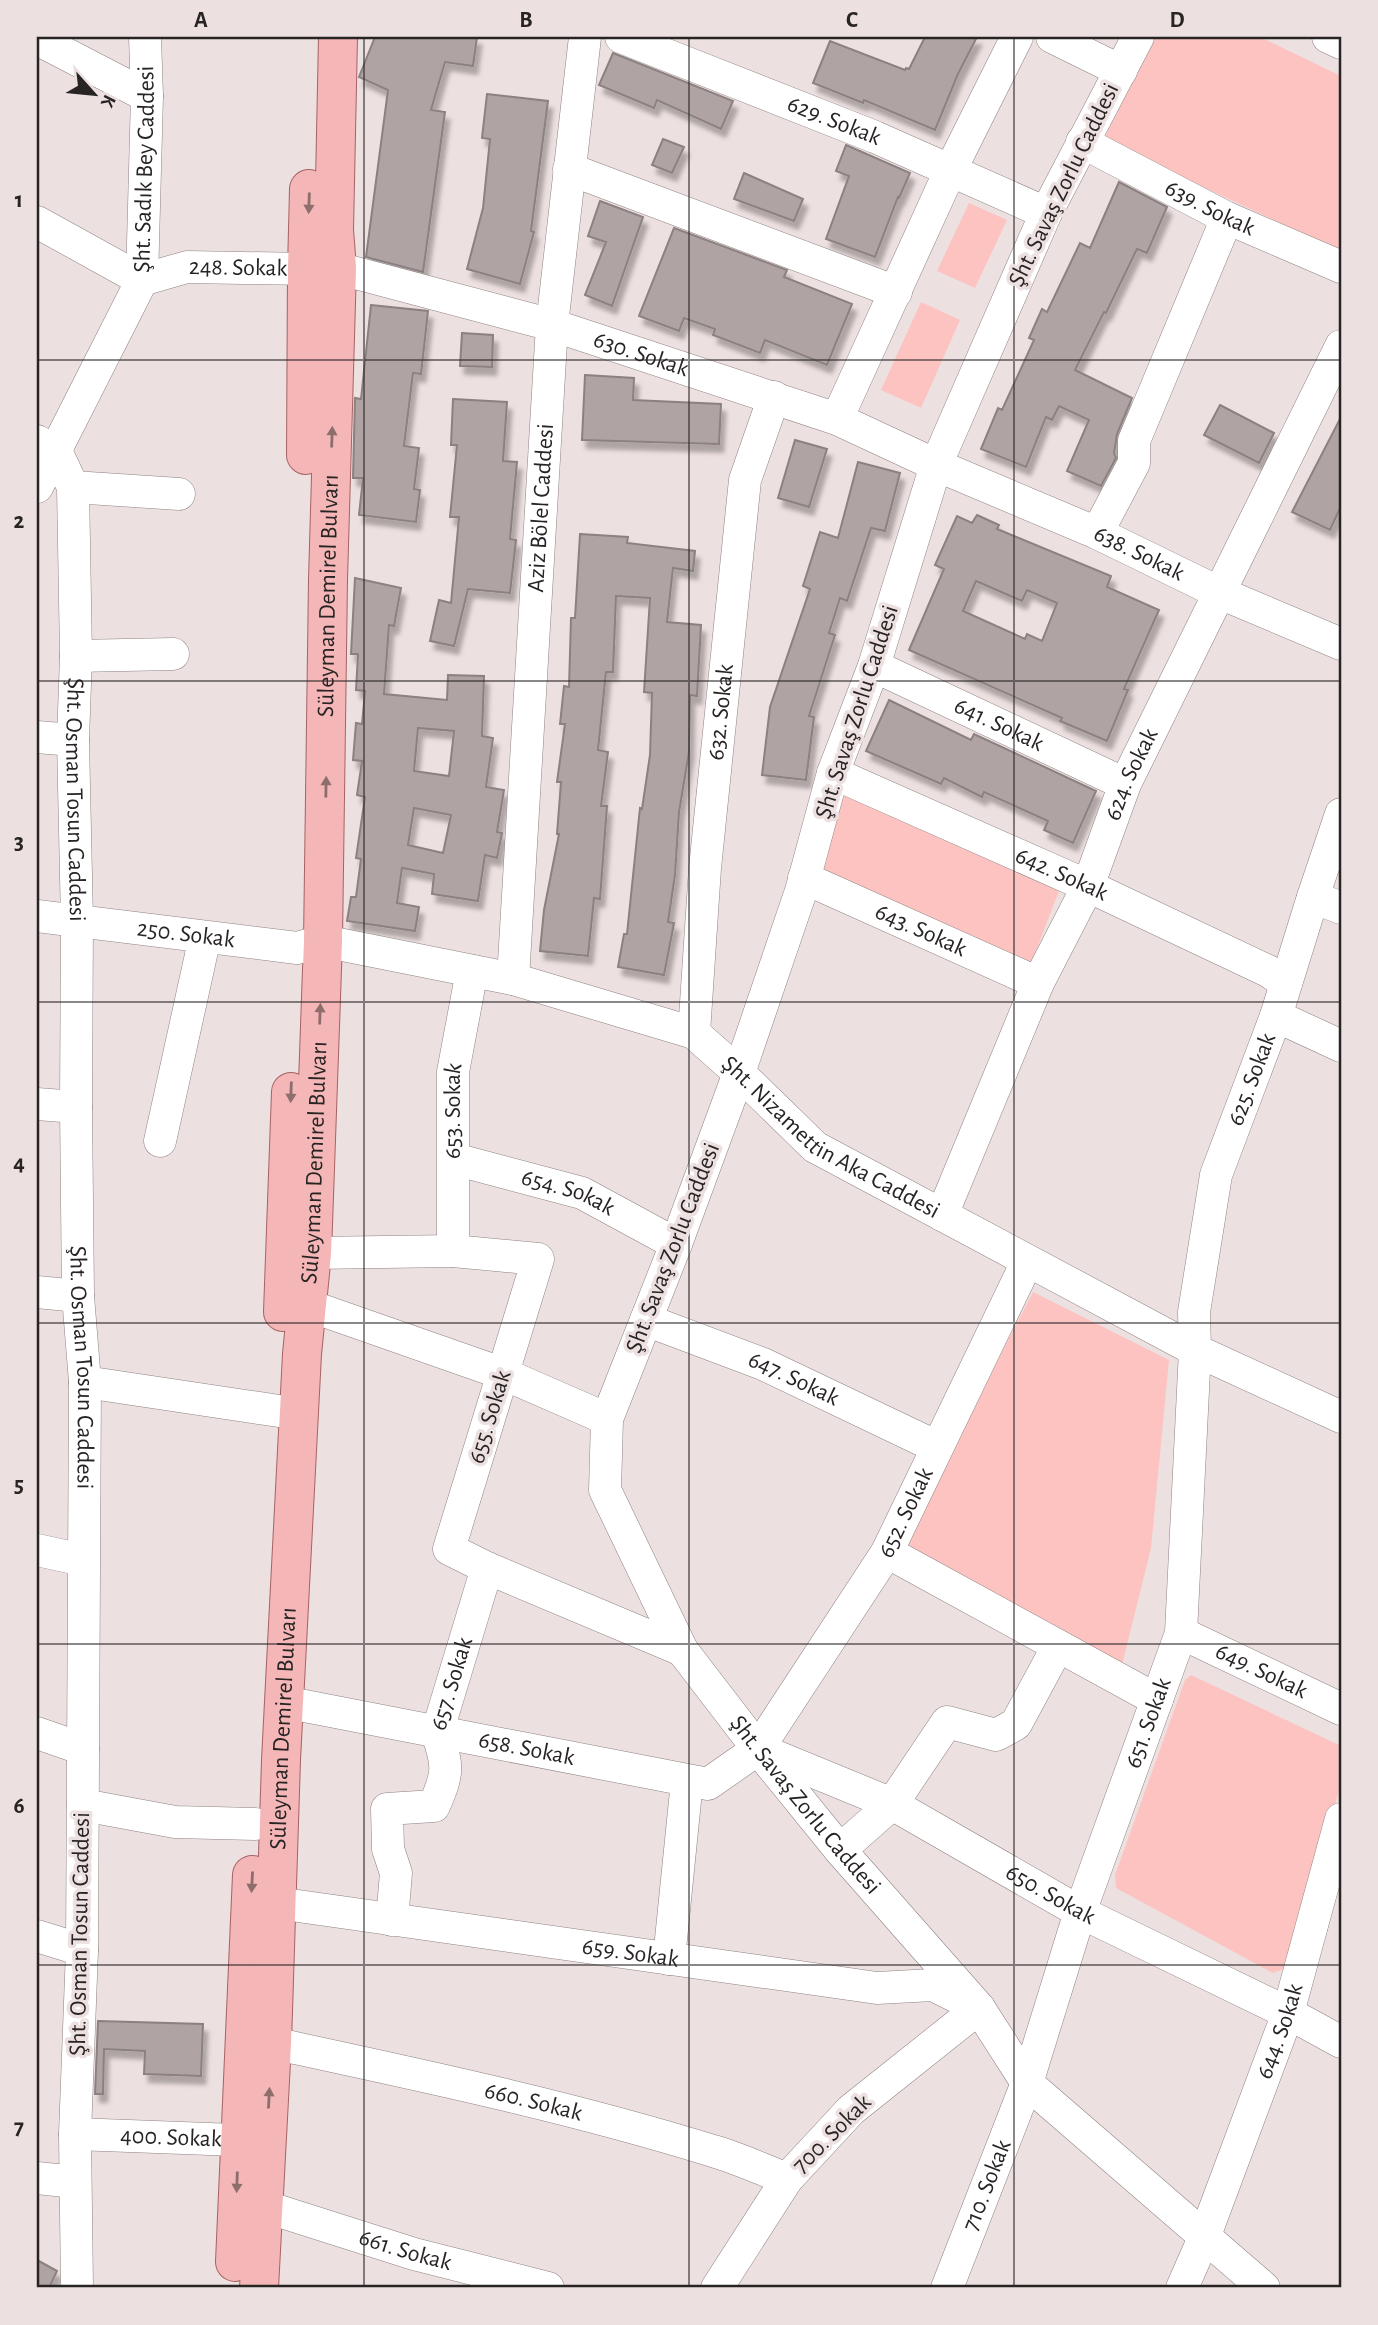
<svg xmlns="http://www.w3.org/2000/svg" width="1378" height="2325" font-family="'Alegreya Sans',sans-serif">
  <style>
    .green { fill: #fdc3c1 }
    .building { fill: #afa3a3; stroke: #8c8181; stroke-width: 2; fill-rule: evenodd; filter: url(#shadow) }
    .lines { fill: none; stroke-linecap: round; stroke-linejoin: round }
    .minor-casing { stroke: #8e8382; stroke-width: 33 }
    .major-casing { stroke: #a76363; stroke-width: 40 }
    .minor { stroke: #fff; stroke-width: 32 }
    .major { stroke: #f4b6b6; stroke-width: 38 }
    .oneway { fill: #8e6d6d }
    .grid { fill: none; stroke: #282424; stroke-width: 2; stroke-opacity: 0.55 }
    .labels { text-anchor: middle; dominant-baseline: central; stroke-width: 7; stroke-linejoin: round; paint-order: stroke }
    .street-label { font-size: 24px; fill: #282424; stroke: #ede0e0 }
    .neatline { fill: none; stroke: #282424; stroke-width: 2.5 }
    .grid-label { font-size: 23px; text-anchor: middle; font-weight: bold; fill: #282424 }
  </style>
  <defs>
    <filter id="shadow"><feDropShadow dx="4.5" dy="8" stdDeviation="2" flood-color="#0004"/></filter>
  </defs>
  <rect width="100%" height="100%" fill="#ede0e0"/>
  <path class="green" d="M1155,37H1260L1341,76V251L1103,141Z
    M969,203L1007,220L975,288L937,271Z
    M921,302L960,320L921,408L881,390Z
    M846,788L1062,883L1029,969L819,875Z
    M1033,1292L1169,1360L1151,1548L1122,1665L899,1548Z
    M1191,1675L1341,1746V1784L1288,1967L1273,1973L1116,1888L1115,1875L1185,1680Z"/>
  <path class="building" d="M375,37H477L473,66L445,62L431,110L445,112L423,272L366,257L388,90L359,77Z
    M925,37H977L958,74L935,130L864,100L863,103L813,83L830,41L905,70L906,68L909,69Z
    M613,53L733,101L721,129L657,100L654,108L599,85Z
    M487,94L548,101L531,231L534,232L520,284L467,269L483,208L490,139L482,138Z
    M663,139L684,147L672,173L652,165Z
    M846,145L910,173L899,198L898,197L875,257L826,239L849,176L836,171Z
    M744,173L803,199L794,221L734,199Z
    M1119,182L1167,207L1147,253L1137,249L1106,313L1104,312L1075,370L1132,398L1117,434L1114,453L1116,458L1101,486L1067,471L1089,420L1059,406L1052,420L1046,417L1026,467L981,449L998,408L1002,410L1034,340L1029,338L1042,309L1047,312L1080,243L1090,248Z
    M600,201L643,217L612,306L585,295L606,242L588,236Z
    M674,228L787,270L784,277L852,304L827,365L765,340L760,353L713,335L715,329L684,318L679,331L639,316Z
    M371,305L428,311L421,374L413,373L404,446L419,448L414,489L420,490L416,522L359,515L363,478H353L355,398L361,399Z
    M462,333L493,335L492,367L460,366Z
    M585,375L634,378L633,400L721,404L719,444L582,440Z
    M453,399L507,402L503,461L517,462L510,539L516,540L510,593L468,589L454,646L430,641L439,600L451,603L459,517H450L457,445H451Z
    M1220,405L1274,433L1259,463L1204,435Z
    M1341,417V506L1330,530L1292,512Z
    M795,440L827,449L809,507L778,498Z
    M858,462L900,473L885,531L871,528L847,601L840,598L829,633L835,635L809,716L814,717L806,780L762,775L770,707L810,589L803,586L820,532L838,538Z
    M977,515L999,525L997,529L1111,576L1107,587L1159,610L1124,689L1128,690L1107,741L1060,721L1062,718L909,650L944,569L935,565L957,516L972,523ZM976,581L1022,601L1027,590L1057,603L1042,641L1027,634L1025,639L963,611Z
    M580,534L628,537L627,543L695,551L693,571L673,568L667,622L701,625L697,696L690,695L689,752L679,812L675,875L668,922L674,923L664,975L618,967L624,934H627L640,808L642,809L650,755L652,693L644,692L650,598L616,596L613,672H606L598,750L608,752L601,806H607L600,899L594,898L588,956L540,951L544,910L559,834H557L561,782H557L565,724H560L564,686L569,687L571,618H575Z
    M355,578L401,588L394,626L389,625L384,694L447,700L448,675L484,676L482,736L493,738L486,787L504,790L497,832L502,833L497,858L485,855L478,901L432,894L434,874L402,868L397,903L419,907L415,931L347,921L351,897H356L361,859L356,858L365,797L357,795L362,761L353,760L356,723L362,724L365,691L356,690L358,654H351ZM418,728L454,731L449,776L414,771ZM414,808L451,815L443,853L408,845Z
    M889,700L971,740L974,734L1096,791L1073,843L1044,830L1048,821L984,792L982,797L944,778L941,784L866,751Z
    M98,2021L203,2024L201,2076L144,2074L145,2051L104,2049L103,2094H95Z
    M37,2260L57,2271L49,2288H37Z"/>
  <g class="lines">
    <g class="minor-casing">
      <g id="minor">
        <path id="s1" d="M621,37L875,137L1046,213"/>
        <path d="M1052,37L1121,71"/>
        <path id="s2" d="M1138,37L1046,213L936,465L874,666L833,773L801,891L739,1073L676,1244L607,1419L605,1490L682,1650L758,1749L840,1850L979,2008L1027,2083L1264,2288"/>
        <path d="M1328,37L1341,43"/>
        <path d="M37,39L147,96"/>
        <path id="s3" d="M1082,142L1227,218L1341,267"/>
        <path d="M569,169L896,292"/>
        <path d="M37,222L142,280"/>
        <path id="s4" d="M142,280L187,267L307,269L337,268L552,325L837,419L936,465L1097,533L1220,593L1341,644"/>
        <path d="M837,419L950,171L1017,37"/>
        <path id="s5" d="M37,441L56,451L73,487L76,656L73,740L77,921L76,1107L78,1296L85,1382L82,1950L75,2134L77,2288"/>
        <path id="s6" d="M37,487L142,280L147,96L145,37"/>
        <path d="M73,487L179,494"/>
        <path d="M1097,533L1134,463V441L1227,218"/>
        <path d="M76,656L173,654"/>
        <path id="s7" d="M874,666L1125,784"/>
        <path d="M37,737L73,740"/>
        <path id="s8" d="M833,773L1088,886L1268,971L1286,983"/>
        <path id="s9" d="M804,878L1038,983"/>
        <path d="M1313,897L1341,908"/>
        <path id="s10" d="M37,916L297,948L323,941L513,979L694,1033L739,1073L815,1147L1195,1350L1341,1417"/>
        <path id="s11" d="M513,979L552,325L585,37"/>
        <path d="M1276,1016L1341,1046"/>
        <path id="s12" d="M694,1033L705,868L745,480L774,397"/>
        <path d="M37,1104L76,1107"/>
        <path d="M160,1141L205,937"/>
        <path id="s13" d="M454,1159L582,1193L676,1244"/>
        <path id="s14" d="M942,1215L1038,983L1088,886L1125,784L1341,346"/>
        <path id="s15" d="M453,1251V1072L472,971"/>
        <path d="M312,1253L453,1251L538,1259L449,1549L487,1568L682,1650"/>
        <path d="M37,1292L78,1296"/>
        <path d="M307,1305L504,1374L607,1419"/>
        <path id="s16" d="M646,1320L763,1364L937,1447"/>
        <path d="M85,1382L279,1411"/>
        <path d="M37,1550L83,1560"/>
        <path d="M887,1552L1157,1700"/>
        <path id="s17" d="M1181,1633L1341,1709"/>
        <path id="s18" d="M284,1702L708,1784L758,1749L887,1552L1027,1262"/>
        <path d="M37,1733L83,1749"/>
        <path id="s19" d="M763,1751L892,1804L1080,1912L1288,2013L1341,2042"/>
        <path d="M83,1805L175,1822L255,1824"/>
        <path d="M840,1850L892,1804L947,1722L996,1735L1016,1724L1058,1646"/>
        <path id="s20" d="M277,1903L877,1988L933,1985L979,2008L851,2110L787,2179L717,2288"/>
        <path id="s21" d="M392,1920L396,1873L388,1849L387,1809L434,1806C448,1774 449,1766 437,1733L487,1568"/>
        <path d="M37,1936L82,1950"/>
        <path d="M669,1959L687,1781"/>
        <path id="s22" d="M272,2043C420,2075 568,2106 713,2151C738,2158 763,2170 787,2179"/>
        <path id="s23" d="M75,2134L263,2141"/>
        <path d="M37,2178L75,2182"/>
        <path id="s24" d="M263,2206L414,2254L548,2288"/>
        <path id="s25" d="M947,2288L1027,2083L1080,1912L1181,1633L1195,1350L1194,1312L1216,1175L1276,1016L1313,897L1341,814"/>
        <path id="s26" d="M1182,2288L1204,2238L1288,2013L1341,1819"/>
      </g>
    </g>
    <g class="major-casing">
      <g id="major">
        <path d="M306,455L307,269L309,189"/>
        <path d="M283,1312L291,1092"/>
        <path d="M235,2262L252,1875"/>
        <path id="s27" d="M259,2288L272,2043L281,1760L302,1354L312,1253L323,941L328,580L337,268L334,230L338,37"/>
      </g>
    </g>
    <use href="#minor" class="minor"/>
    <use href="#major" class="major"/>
  </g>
  <defs><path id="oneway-solid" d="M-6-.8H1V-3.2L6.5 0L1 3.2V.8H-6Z" transform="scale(1.75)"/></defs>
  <g class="oneway">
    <use href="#oneway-solid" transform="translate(309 203) rotate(92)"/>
    <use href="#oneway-solid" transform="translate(332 437) rotate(-88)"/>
    <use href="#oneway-solid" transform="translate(326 787) rotate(-89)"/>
    <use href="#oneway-solid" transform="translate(320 1014) rotate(-88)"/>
    <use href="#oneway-solid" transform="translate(291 1092) rotate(92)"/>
    <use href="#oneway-solid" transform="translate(252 1882) rotate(93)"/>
    <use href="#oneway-solid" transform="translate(269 2098) rotate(-87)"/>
    <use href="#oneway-solid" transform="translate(237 2182) rotate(92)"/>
  </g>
  <path class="grid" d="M364,37V2288M689,37V2288M1014,37V2288M37,360H1341M37,681H1341M37,1002H1341M37,1323H1341M37,1644H1341M37,1965H1341"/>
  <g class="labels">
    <g class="street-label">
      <text stroke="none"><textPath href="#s1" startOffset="229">629. Sokak</textPath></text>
      <text stroke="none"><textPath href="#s6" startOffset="343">Şht. Sadık Bey Caddesi</textPath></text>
      <text transform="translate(1064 185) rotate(-64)">Şht. Savaş Zorlu Caddesi</text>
      <text stroke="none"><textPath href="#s3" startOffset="144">639. Sokak</textPath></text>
      <text stroke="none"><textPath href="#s4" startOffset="98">248. Sokak</textPath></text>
      <text stroke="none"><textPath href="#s4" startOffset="513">630. Sokak</textPath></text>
      <text stroke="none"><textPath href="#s11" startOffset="472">Aziz Bölel Caddesi</textPath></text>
      <text stroke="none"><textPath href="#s4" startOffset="1050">638. Sokak</textPath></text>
      <text stroke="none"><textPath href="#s27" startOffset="1694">Süleyman Demirel Bulvarı</textPath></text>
      <text transform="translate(857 712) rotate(-72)">Şht. Savaş Zorlu Caddesi</text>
      <text stroke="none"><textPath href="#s12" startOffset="322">632. Sokak</textPath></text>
      <text stroke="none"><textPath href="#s7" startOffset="138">641. Sokak</textPath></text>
      <text stroke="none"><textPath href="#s14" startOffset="480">624. Sokak</textPath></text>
      <text stroke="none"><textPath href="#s5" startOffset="374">Şht. Osman Tosun Caddesi</textPath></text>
      <text stroke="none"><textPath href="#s8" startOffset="250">642. Sokak</textPath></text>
      <text stroke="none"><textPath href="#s9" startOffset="128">643. Sokak</textPath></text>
      <text stroke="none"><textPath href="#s10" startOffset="150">250. Sokak</textPath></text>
      <text stroke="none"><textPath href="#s25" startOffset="1258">625. Sokak</textPath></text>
      <text stroke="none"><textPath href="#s15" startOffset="140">653. Sokak</textPath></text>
      <text stroke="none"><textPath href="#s10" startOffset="845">Şht. Nizamettin Aka Caddesi</textPath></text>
      <text stroke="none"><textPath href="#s27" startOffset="1127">Süleyman Demirel Bulvarı</textPath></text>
      <text stroke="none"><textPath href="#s13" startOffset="119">654. Sokak</textPath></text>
      <text transform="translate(673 1248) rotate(-69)">Şht. Savaş Zorlu Caddesi</text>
      <text stroke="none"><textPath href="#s5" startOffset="942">Şht. Osman Tosun Caddesi</textPath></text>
      <text stroke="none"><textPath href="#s16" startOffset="159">647. Sokak</textPath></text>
      <text transform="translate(490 1417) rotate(-73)">655. Sokak</text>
      <text stroke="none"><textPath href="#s18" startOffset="772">652. Sokak</textPath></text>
      <text stroke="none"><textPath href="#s17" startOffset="89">649. Sokak</textPath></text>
      <text stroke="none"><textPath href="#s21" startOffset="287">657. Sokak</textPath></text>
      <text stroke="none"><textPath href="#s25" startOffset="600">651. Sokak</textPath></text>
      <text stroke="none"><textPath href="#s27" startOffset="560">Süleyman Demirel Bulvarı</textPath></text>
      <text stroke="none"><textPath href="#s18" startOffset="247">658. Sokak</textPath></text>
      <text stroke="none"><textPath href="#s2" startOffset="1930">Şht. Savaş Zorlu Caddesi</textPath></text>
      <text stroke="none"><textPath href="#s19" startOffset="322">650. Sokak</textPath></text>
      <text transform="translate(80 1934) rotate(-89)">Şht. Osman Tosun Caddesi</text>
      <text stroke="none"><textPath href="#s20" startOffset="357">659. Sokak</textPath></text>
      <text stroke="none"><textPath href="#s26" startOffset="275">644. Sokak</textPath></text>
      <text stroke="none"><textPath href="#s22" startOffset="268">660. Sokak</textPath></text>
      <text transform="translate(832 2134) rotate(-45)">700. Sokak</text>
      <text stroke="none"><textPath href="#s23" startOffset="96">400. Sokak</textPath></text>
      <text stroke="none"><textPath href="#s25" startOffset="110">710. Sokak</textPath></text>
      <text stroke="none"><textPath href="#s24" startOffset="149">661. Sokak</textPath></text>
    </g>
  </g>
  <rect width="1378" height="2325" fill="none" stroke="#ede0e0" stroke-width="77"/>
  <g transform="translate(94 94) rotate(117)" stroke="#ede0e0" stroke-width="5" paint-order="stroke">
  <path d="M0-5L12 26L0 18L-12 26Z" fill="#282424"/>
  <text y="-10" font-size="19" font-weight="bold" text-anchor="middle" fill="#282424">K</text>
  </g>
  <rect x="38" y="38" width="1302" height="2248" class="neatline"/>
  <g class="grid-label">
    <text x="201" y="27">A</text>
    <text x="526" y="27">B</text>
    <text x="852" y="27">C</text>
    <text x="1177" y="27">D</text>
    <text x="19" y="207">1</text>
    <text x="19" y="528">2</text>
    <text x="19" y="849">3</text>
    <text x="19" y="1170">4</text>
    <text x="19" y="1492">5</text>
    <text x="19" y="1813">6</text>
    <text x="19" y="2134">7</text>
  </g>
</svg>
